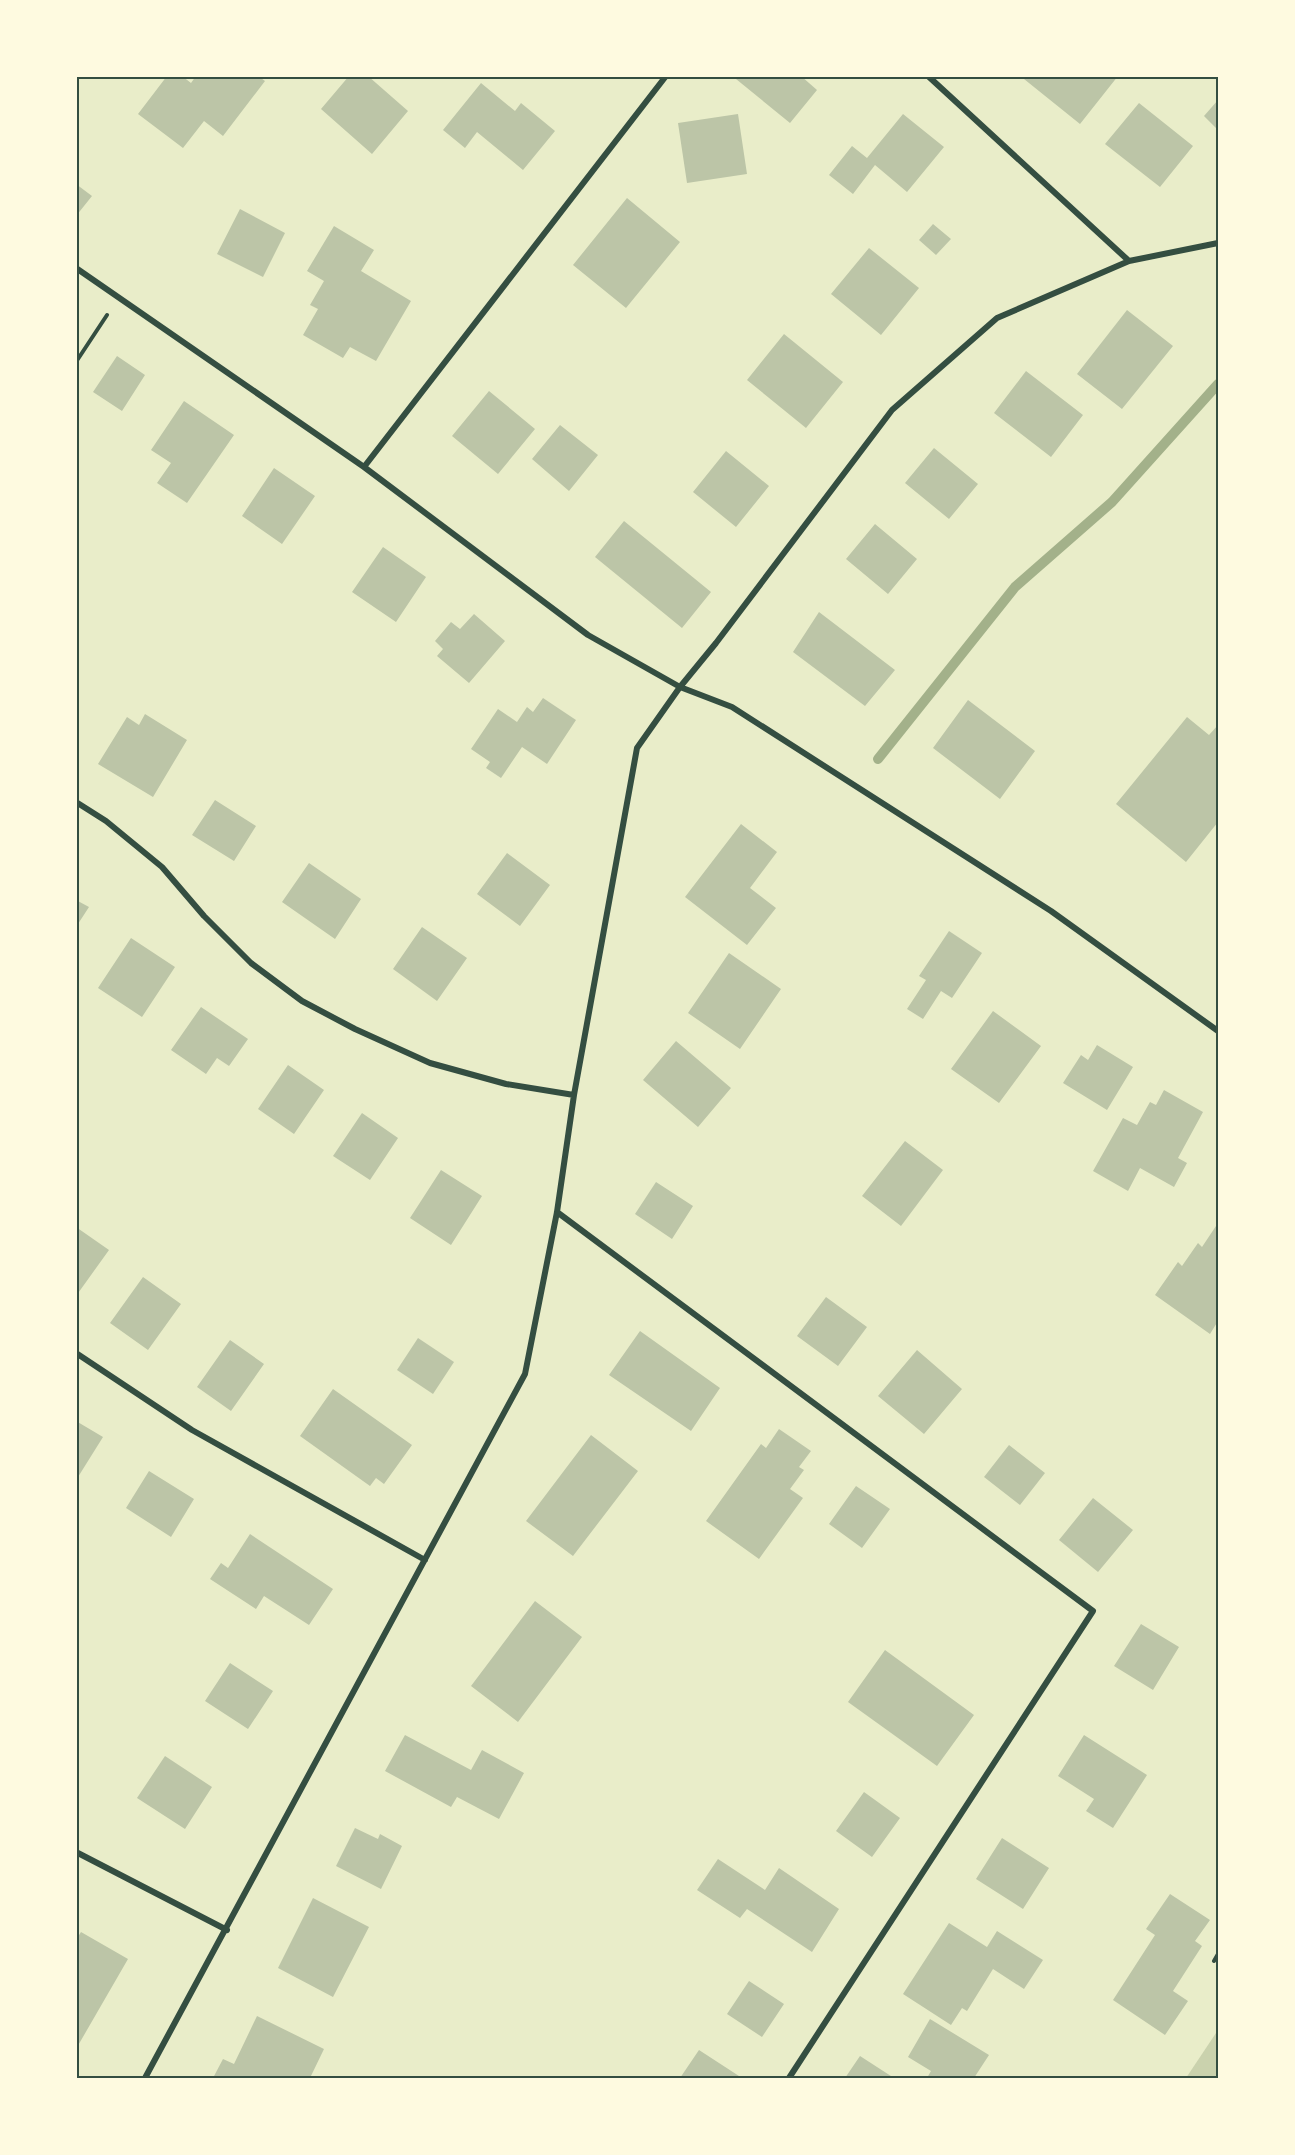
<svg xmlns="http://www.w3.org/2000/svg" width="1295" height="2155" font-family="Lato,sans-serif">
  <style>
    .green { fill: #cad2ad }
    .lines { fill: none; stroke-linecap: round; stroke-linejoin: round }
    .stream { stroke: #a3b18a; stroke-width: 10 }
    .building { fill: #bcc5a7 }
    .path { stroke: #344e41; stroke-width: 4 }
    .minor { stroke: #344e41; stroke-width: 6 }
    .neatline { fill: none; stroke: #344e41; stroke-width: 2 }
  </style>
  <rect width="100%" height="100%" fill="#e9edc9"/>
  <path class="green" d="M1218,2030V2078H1186Z"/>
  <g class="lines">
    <path class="stream" d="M878,759L1015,587L1112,502L1218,384"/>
  </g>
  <path class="building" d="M167,76H182L191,83L196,76H258L265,81L223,136L204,121L183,148L138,114Z
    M349,76H368L408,111L372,154L321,109Z
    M738,76H801L817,90L790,123L736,79Z
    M1026,76H1118L1080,124L1024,79Z
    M481,83L515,111L521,103L555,131L523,170L477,132L465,148L443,130Z
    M1218,100V130L1204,116Z
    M1139,103L1193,146L1160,187L1105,144Z
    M738,114L747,174L687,183L678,123Z
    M903,114L944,147L907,192L875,165L853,194L829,175L852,146L867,158Z
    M76,184L92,196L76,216Z
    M627,198L680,242L626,308L573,265Z
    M240,209L285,233L263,277L217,254Z
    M933,224L951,239L936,255L919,240Z
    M334,226L374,250L361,271L411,301L376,361L350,347L343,358L303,335L318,309L310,305L324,281L307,271Z
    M869,248L919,288L881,335L831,294Z
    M1127,310L1173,346L1122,409L1077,374Z
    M784,334L843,382L806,428L747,380Z
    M117,356L145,375L122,411L93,392Z
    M1026,371L1083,415L1051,457L994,413Z
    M489,391L535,429L498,474L452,436Z
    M184,401L234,435L187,503L157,483L171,463L151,450Z
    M560,425L598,455L569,491L532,459Z
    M934,448L978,484L949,519L905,483Z
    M726,451L769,486L736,527L693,492Z
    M274,468L315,496L282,544L242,516Z
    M624,521L711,592L682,628L595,557Z
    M875,524L917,559L888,594L846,559Z
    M383,547L426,577L396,622L352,592Z
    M819,612L895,670L865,706L793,652Z
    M474,614L505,641L469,683L437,656L443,649L435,641L451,622L460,629Z
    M543,698L576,720L547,764L522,747L501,778L486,768L490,762L471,749L498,709L517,722L527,707L533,712Z
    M968,700L1035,751L1000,799L933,748Z
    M145,714L187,740L153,797L98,764L127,717L139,725Z
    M1187,717L1209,735L1218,725V822L1186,862L1116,804Z
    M215,800L256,826L234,861L192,835Z
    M741,824L777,852L750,888L776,908L747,945L685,897Z
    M507,853L550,885L520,926L477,894Z
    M309,863L361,899L335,939L282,902Z
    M76,900L89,907L76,927Z
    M422,927L467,958L437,1001L393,969Z
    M949,931L982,953L952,998L941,991L923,1019L907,1009L926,980L919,976Z
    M131,938L175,967L142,1017L98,988Z
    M729,953L781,989L740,1049L688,1013Z
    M201,1007L248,1039L229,1066L217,1058L206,1074L171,1050Z
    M993,1011L1041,1046L999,1103L951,1069Z
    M676,1041L731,1088L698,1127L643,1080Z
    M1097,1045L1133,1067L1107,1110L1063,1083L1081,1055L1088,1060Z
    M288,1065L324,1090L294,1134L258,1109Z
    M1164,1090L1203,1112L1178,1158L1187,1163L1174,1187L1140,1168L1128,1191L1093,1171L1123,1118L1137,1125L1150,1102L1156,1105Z
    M362,1113L398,1138L370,1180L333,1156Z
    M905,1141L943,1170L901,1226L862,1196Z
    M441,1170L482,1196L451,1245L410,1218Z
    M656,1182L693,1206L672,1239L635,1214Z
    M1218,1223V1321L1210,1334L1155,1295L1178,1262L1182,1266L1198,1243L1202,1247Z
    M76,1227L109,1250L76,1296Z
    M143,1277L181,1304L148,1350L110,1323Z
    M826,1297L867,1327L838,1366L797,1336Z
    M640,1331L720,1388L691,1431L609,1375Z
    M418,1338L454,1362L433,1394L397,1370Z
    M230,1340L264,1364L231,1411L197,1387Z
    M917,1350L962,1389L924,1434L878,1396Z
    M333,1389L412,1445L384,1484L376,1478L370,1486L300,1436Z
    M76,1421L103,1437L78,1477L76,1476Z
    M779,1429L811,1451L799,1467L804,1470L790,1489L803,1498L759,1559L706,1521L761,1444L766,1448Z
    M591,1435L638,1471L573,1556L526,1521Z
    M1009,1445L1045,1473L1020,1505L984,1477Z
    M149,1471L194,1499L171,1537L126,1508Z
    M856,1486L890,1509L862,1548L829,1524Z
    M1093,1498L1133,1530L1098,1572L1059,1540Z
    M250,1534L333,1589L309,1625L264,1596L256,1609L210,1579L221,1563L228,1568Z
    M535,1601L582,1637L518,1722L471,1686Z
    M1141,1624L1179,1647L1153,1690L1114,1666Z
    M885,1650L974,1715L937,1766L848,1702Z
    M230,1663L273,1691L248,1729L205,1701Z
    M405,1735L471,1770L482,1750L524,1773L499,1819L457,1797L451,1807L385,1771Z
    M1084,1735L1147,1775L1113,1828L1086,1811L1094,1799L1058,1776Z
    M165,1756L212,1787L185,1829L137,1798Z
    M864,1792L900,1818L872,1857L836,1831Z
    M355,1828L378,1839L380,1834L402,1846L381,1889L336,1866Z
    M1002,1838L1049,1868L1023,1909L976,1879Z
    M718,1859L765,1890L779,1868L839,1909L812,1952L747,1909L740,1918L697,1890Z
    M1170,1894L1210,1920L1195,1941L1202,1946L1173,1991L1188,2001L1165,2035L1113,2000L1155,1935L1146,1929Z
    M313,1898L369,1927L333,1997L278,1968Z
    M949,1923L987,1947L997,1931L1043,1960L1024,1989L993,1969L967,2011L962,2008L951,2025L903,1994Z
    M81,1932L128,1959L76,2049V1940Z
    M749,1981L784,2004L762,2037L727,2014Z
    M257,2016L324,2049L310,2078H213L223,2059L234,2064Z
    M930,2019L989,2055L974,2078H927L931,2071L908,2057Z
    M699,2050L739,2076L738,2078H680Z
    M860,2056L894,2078H845Z"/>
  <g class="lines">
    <path class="path" d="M76,362L107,315
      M1214,1961L1218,1954"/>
    <path class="minor" d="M928,76L1129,261
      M76,268L364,467L588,635L680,687L732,707L1051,911L1218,1031
      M364,467L666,76
      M76,802L106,821L162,867L204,916L251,963L302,1001L355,1029L430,1063L506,1084L574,1095
      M557,1212L1093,1611L789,2078
      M76,1353L192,1430L425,1560
      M76,1852L227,1930
      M145,2078L525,1374L557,1212L574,1095L637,748L680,687L716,643L892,410L997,318L1129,261L1218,243"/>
  </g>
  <rect width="1295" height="2155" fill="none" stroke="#fefae0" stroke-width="156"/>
  <rect x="78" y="78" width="1139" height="1999" class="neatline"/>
</svg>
